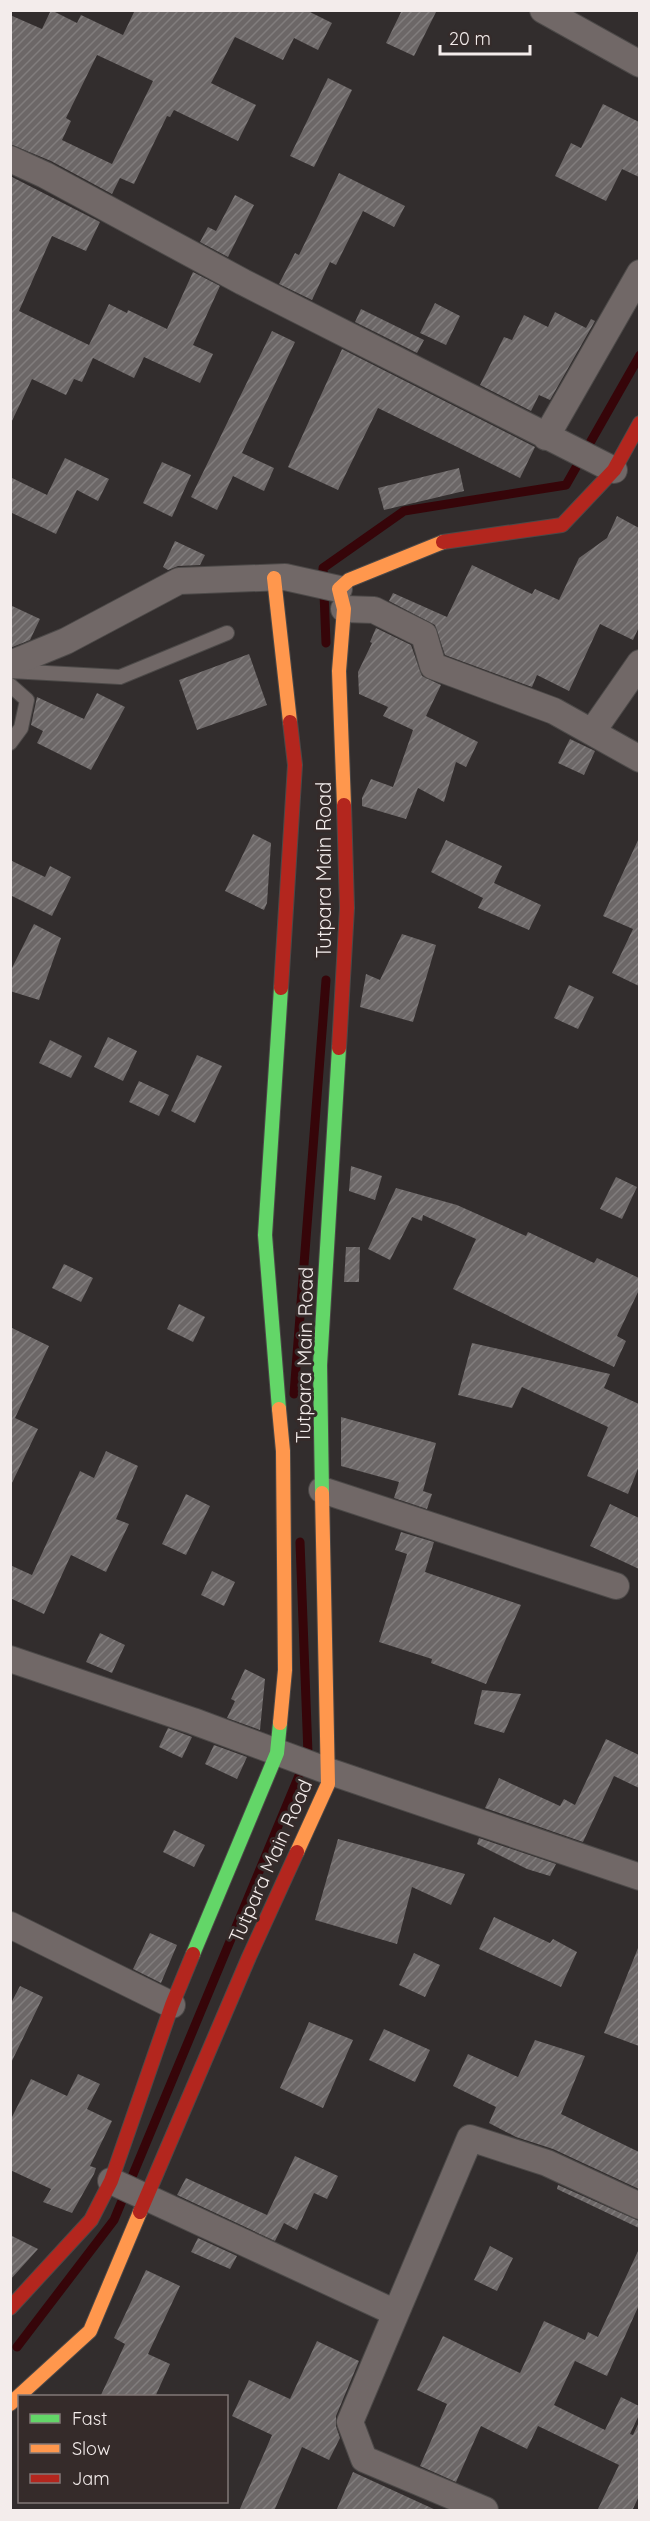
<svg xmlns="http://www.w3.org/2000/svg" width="650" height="2521" font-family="Quicksand,sans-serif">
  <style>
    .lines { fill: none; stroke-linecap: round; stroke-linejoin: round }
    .stream { stroke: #360509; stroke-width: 9 }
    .building { fill: url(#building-hatch); fill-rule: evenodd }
    .lane-casing { stroke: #4c4948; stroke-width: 16 }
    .street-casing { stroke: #4c4948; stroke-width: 28 }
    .fast-casing { stroke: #4c4948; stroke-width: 16 }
    .slow-casing { stroke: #4c4948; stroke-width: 16 }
    .jam-casing { stroke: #4c4948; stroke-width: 16 }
    .lane { stroke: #716867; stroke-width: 14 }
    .street { stroke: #716867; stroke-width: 26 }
    .fast { stroke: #63d668; stroke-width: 14 }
    .slow { stroke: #ff974d; stroke-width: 14 }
    .jam { stroke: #b3261e; stroke-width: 14 }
    .labels { text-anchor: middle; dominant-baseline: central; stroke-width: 6; stroke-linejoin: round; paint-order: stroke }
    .street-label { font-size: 20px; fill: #f3eceb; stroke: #352b2a }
  </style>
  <defs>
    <pattern id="building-hatch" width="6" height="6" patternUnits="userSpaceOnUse" patternTransform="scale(1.5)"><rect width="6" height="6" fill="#6c6767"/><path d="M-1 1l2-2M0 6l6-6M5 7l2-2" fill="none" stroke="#817d7d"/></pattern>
  </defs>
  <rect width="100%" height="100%" fill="#322d2d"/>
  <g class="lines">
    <path class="stream" d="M326,643L323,568L404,511L566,485L640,355
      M294,1394L326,980
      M17,2347L114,2220L308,1754L300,1542"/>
  </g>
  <path class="building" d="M51,10L77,23L81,15L123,35L135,10H306L332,23L318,50L294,38L283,60L235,37L211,83L256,105L238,141L174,110L170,117L167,116L134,184L120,178L112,194L51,161L10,144V15L42,29ZM97,55L153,81L112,164L62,140L71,121L66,118Z
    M402,10H437L414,56L386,43Z
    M328,78L352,90L314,167L290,156Z
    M603,104L639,122V177L622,169L606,201L555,176L571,143L581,148Z
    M339,173L405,206L394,227L363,211L336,265L330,262L312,300L279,284L295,253L299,255Z
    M10,176L100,222L86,251L52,236L19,311L89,345L109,304L127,313L128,310L167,329L193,272L220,286L193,345L213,354L200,383L144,357L134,378L93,358L82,382L74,379L66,395L32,379L10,425Z
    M235,195L254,205L228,257L200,242L208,227L216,231Z
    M435,303L460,316L446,345L420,333Z
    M361,309L424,340L417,353L355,322Z
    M555,312L586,328L591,319L595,321L550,400L539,395L531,411L480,385L504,337L512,340L524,315L548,327Z
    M272,331L295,342L242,453L274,468L264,491L233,476L217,510L191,497Z
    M342,349L535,447L520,478L378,408L338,490L288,467Z
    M65,458L109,479L98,501L77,490L56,534L10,512V477L47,495Z
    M162,462L191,475L172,517L143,503Z
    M459,468L464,491L384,510L378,488Z
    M617,516L639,528V627L633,640L600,624L569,691L537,675L532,687L445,655L435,625L389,601L393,593L447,617L472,565L532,594L535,589L559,600L579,558L607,538Z
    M175,541L205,555L200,565L178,566L168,570L163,567Z
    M10,605L40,619L30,640L10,648Z
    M376,628L411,645L422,676L441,685L426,716L478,742L466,767L456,762L444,802L418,788L406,819L362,806V798L371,779L393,787L413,730L383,716L388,707L359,694L358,672L372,643L370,642Z
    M249,654L267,705L197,730L179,680Z
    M97,693L125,707L91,770L37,743L43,731L31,725L37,697L84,719Z
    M570,739L595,751L584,775L558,763Z
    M253,834L271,843L267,903L264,910L225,891Z
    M639,838V986L612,973L633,929L603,916Z
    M446,840L502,866L494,883L541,905L529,930L478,908L483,898L431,872Z
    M10,860L45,877L50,866L71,877L52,916L10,895Z
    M34,924L61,938L39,1000L10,991V972Z
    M402,934L436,945L413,1022L360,1007L366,974L380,980Z
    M569,985L594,997L578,1029L554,1018Z
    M108,1037L137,1051L123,1081L94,1067Z
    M50,1040L82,1056L71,1078L39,1063Z
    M197,1055L222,1066L195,1123L171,1111Z
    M139,1081L169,1095L159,1116L129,1102Z
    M351,1166L382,1176L375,1200L349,1191Z
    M616,1177L637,1187L622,1219L600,1209Z
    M396,1188L457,1205L526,1236L528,1232L594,1263L597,1258L639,1278V1290L617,1336L626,1341L614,1367L453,1289L476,1239L423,1215L422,1221L412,1217L390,1260L368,1249Z
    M346,1247H360L359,1282H344Z
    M64,1264L93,1278L81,1302L52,1288Z
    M179,1304L205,1317L193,1342L167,1329Z
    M10,1327L49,1346L15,1418L38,1429L10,1487Z
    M472,1343L610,1374L604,1388L639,1404V1466L628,1494L587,1476L608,1427L522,1387L512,1408L458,1395Z
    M341,1417L436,1443L423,1491L432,1494L427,1509L394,1498L399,1482L341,1466Z
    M106,1451L138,1466L116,1519L129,1524L106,1572L71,1555L44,1614L10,1598V1565L32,1575L80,1471L94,1478Z
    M186,1494L210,1506L186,1555L162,1544Z
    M610,1504L639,1518V1569L590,1546Z
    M401,1532L434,1542L425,1572L521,1605L486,1684L431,1663L432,1659L379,1642L407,1554L395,1550Z
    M212,1571L235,1582L224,1606L201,1595Z
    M100,1633L125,1645L112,1673L86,1662Z
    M245,1669L265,1679L260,1730L227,1718L235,1701L231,1699Z
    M482,1690L521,1694L504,1733L474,1724Z
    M168,1728L192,1737L182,1758L159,1747Z
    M606,1739L639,1755V1788L614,1776L583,1842L485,1808L499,1778L560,1806L564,1799L575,1805Z
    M214,1745L247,1757L237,1779L205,1764Z
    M174,1830L205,1845L194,1867L163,1852Z
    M479,1838L556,1864L550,1876L527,1869L477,1844Z
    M338,1839L357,1844L465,1874L451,1905L412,1887L397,1944L315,1920Z
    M494,1917L550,1943L553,1939L577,1952L561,1987L479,1949Z
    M150,1933L177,1945L161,1983L133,1969Z
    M638,1948H639V2046L604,2033Z
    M414,1953L440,1965L425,1997L399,1985Z
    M20,1986L43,1997L10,2065V2005Z
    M309,2022L353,2040L323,2108L280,2088Z
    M384,2029L430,2050L415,2082L369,2060Z
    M535,2040L585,2056L561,2114L639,2152V2189L553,2149L516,2137L489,2123L496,2107L453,2086L468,2054L518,2077Z
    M78,2074L100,2084L87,2109L112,2121L90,2166L96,2168L94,2174L72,2213L43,2202L51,2189L10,2170V2121L31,2079L67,2096Z
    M295,2156L338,2176L327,2199L314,2193L297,2230L284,2223L275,2241L177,2195L186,2178L267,2215Z
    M558,2185L639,2221V2228L557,2189Z
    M10,2235L38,2249L10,2280Z
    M198,2238L237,2256L230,2269L191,2252Z
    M490,2246L513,2258L497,2291L474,2280Z
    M639,2249V2305L607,2376L575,2361L554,2405L605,2430L621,2397L639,2406V2415L630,2434L633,2435L639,2422V2496L632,2511H597L619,2465L538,2426L527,2449L481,2426L456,2482L420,2466L447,2404L417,2390L443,2336L520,2373L544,2321L585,2340L588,2332L598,2337Z
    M146,2270L180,2286L148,2354L170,2364L155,2397H100L125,2344L114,2338Z
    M317,2341L359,2361L336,2416V2426L340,2438L329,2460L302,2447L274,2511H239L272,2435L232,2416L249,2380L290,2399Z
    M353,2472L438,2511H336Z"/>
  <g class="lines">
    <g class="lane-casing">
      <path id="lane" d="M10,671L120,677L227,633
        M10,685L27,700L21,728L10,743"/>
    </g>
    <g class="street-casing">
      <path id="street" d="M543,10L640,64
        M10,159L45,175L243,282L614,470
        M546,437L640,273
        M344,609L374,610L424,635L433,666L554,711L640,759
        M10,664L66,641L179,581L285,577L339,589
        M592,732L640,663
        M322,1490L616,1586
        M10,1659L193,1721L328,1771L640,1877
        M10,1925L172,2005
        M111,2181L396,2313L350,2422L364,2459L485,2510
        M396,2313L470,2138L547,2163L640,2206"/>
    </g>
    <g class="fast-casing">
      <path id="fast" d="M279,1409L265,1235L281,988
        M322,1493L320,1365L339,1048
        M193,1954L277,1753L280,1723"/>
    </g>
    <g class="slow-casing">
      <path id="slow" d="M274,578L290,722
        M344,805L339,671L344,609L339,589L349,580L443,542
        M279,1409L283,1451L285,1670L280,1723
        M297,1852L328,1784L322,1493
        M10,2404L90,2331L140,2212"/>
    </g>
    <g class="jam-casing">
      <path id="jam" d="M443,542L562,525L614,470L640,423
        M281,988L295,765L290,722
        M339,1048L347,908L344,805
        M140,2212L249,1957L297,1852
        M10,2308L91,2220L111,2181L172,2005L193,1954"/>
    </g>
    <use href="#lane" class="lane"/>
    <use href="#street" class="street"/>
    <use href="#fast" class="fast"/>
    <use href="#slow" class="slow"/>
    <use href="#jam" class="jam"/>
  </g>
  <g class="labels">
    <g class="street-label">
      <text transform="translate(323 870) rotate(-90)">Tutpara Main Road</text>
      <text transform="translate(304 1355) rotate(-89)">Tutpara Main Road</text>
      <text transform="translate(270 1861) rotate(-66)">Tutpara Main Road</text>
    </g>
  </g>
  <rect width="650" height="2521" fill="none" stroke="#f3eceb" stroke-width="24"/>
  <rect x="18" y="2395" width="210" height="108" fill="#352b2a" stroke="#817877" stroke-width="1.5"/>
  <rect x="30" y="2414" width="30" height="9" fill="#63d668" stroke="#817877" stroke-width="1.5"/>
  <text x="72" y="2425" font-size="18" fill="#f3eceb">Fast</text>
  <rect x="30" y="2444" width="30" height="9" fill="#ff974d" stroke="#817877" stroke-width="1.5"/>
  <text x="72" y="2455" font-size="18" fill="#f3eceb">Slow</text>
  <rect x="30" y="2474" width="30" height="9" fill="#b3261e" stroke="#817877" stroke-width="1.5"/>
  <text x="72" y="2485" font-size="18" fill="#f3eceb">Jam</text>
  <path d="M440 45v9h90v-9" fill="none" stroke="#f3eceb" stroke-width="3"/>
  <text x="449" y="45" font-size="18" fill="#f3eceb" stroke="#352b2a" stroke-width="4.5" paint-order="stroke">20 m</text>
</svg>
